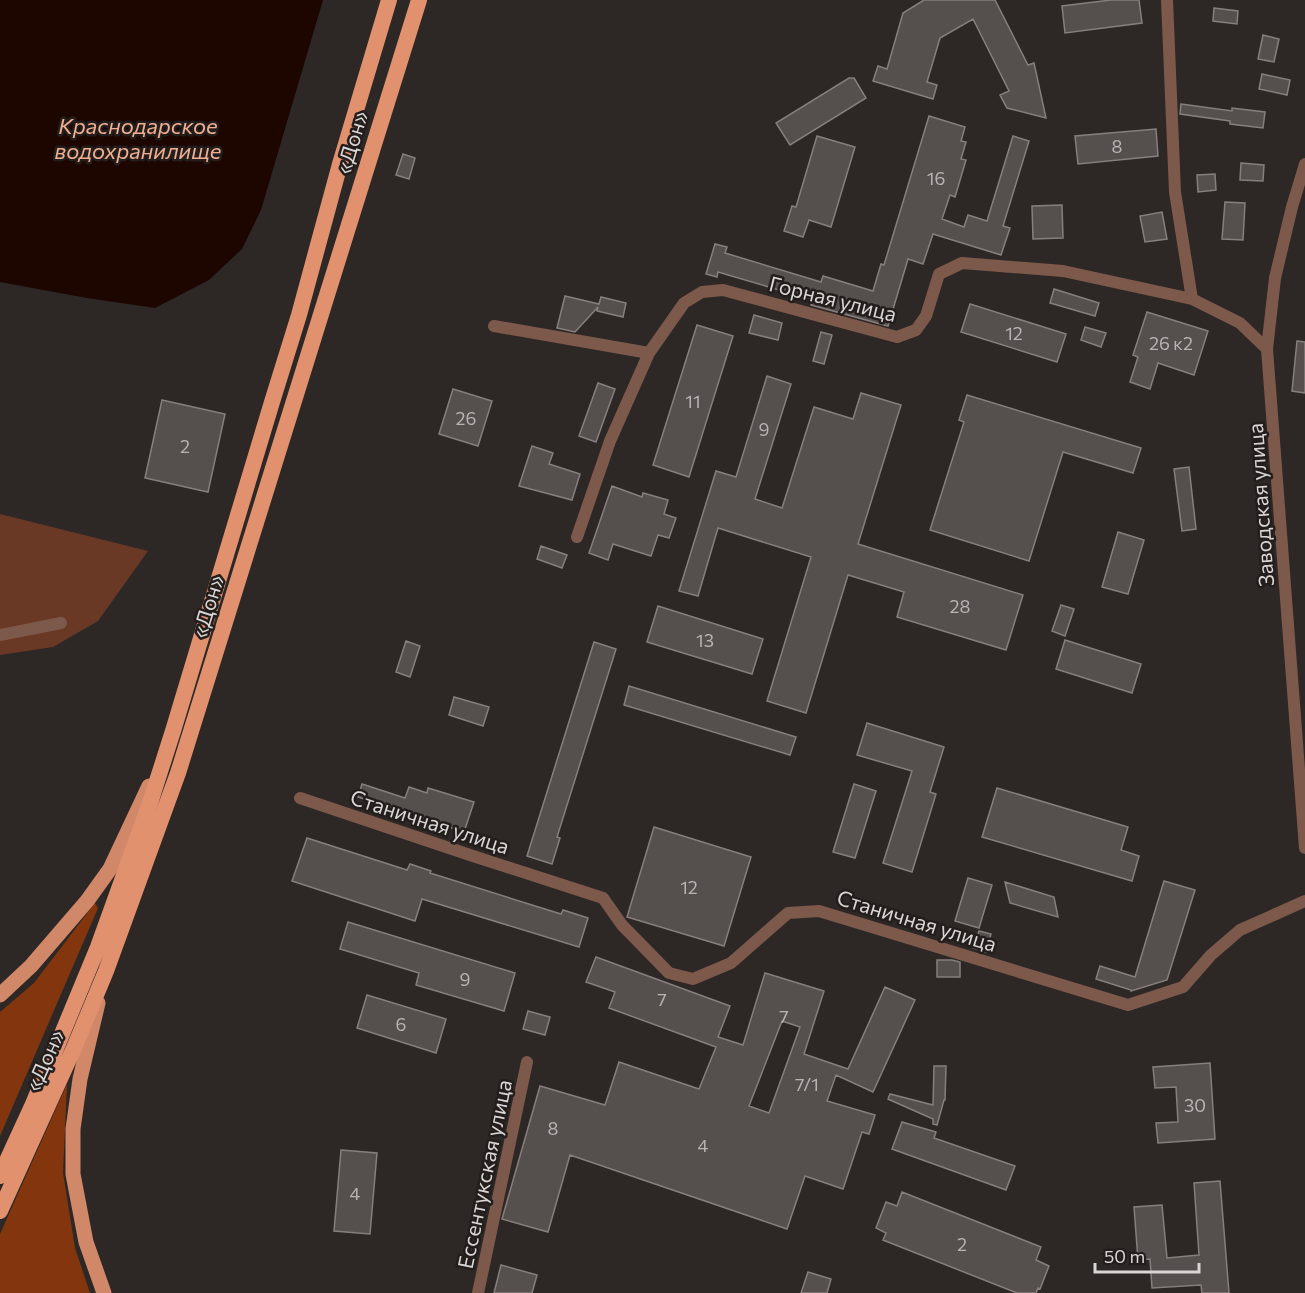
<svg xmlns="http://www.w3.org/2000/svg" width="1305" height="1293" font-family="Commissioner,sans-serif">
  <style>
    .green { fill: #693925 }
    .forest { fill: #83360e }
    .water { fill: #1d0500 }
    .building { fill: #554f4d; stroke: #867f7d; stroke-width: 1.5; fill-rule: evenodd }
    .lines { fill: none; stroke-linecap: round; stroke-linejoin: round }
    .minor { stroke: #7d594b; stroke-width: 12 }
    .primary { stroke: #d18869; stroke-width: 15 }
    .trunk { stroke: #e2916f; stroke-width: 16 }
    .labels { text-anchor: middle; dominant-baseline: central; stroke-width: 5; stroke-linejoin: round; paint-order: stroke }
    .number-label { font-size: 18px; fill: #b9b4b3 }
    .street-label { font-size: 21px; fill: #dad6d5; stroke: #231e1c }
    .water-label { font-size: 22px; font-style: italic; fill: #f1ae92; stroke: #231e1c }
  </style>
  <rect width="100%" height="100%" fill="#2d2826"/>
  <path class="green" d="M0,514L148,551L98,621L53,647L0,655Z"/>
  <path class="forest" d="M95,903L98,908L0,1136V1012L34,983Z
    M67,1084L63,1173L75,1248L90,1293H0V1234Z"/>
  <path class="water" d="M0,0H323L261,210L242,249L209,280L155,308L87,298L0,282Z"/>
  <path class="building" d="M924,0H995L1028,65L1034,63L1046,118L1007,108L1000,95L1009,91L973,19L940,38L927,82L937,85L933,99L873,81L878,66L887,69L903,13Z
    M1111,0H1139L1142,23L1065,33L1062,6Z
    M1214,8L1238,11L1237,24L1213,21Z
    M1263,35L1279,39L1274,62L1258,59Z
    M1262,74L1290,80L1287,95L1259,89Z
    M849,78H854L866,98L790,145L776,123Z
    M1181,104L1232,111V108L1265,112L1263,128L1230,124V121L1180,114Z
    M929,116L965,127L961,141L966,142L961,159L966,160L955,197L950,195L942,219L964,227L968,215L987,221L1013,136L1029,141L1003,226L1010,228L1001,255L933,234L923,264L908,259L888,326L811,305L813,300L718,272L717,277L706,274L715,244L727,247L725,253L821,282L823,276L873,291L881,264L884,265Z
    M1156,129L1158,156L1078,164L1075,136Z
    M817,136L855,147L831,227L809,220L803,237L784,231L792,206L796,207Z
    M403,154L415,158L409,179L396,175Z
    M1241,163L1264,165L1263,181L1240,180Z
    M1215,174L1216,190L1198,192L1197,175Z
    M1225,202L1245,203L1243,240L1222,239Z
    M1062,205L1063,238L1033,239L1032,206Z
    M1162,212L1167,239L1145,242L1140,216Z
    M1054,289L1099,303L1095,316L1050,303Z
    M565,296L599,304L601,297L626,303L623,317L597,311L598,307L575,332L557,328Z
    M970,304L1066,334L1057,362L961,332Z
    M1147,312L1208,331L1194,375L1158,363L1150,389L1130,382L1138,357L1133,355Z
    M754,315L782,323L778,340L749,333Z
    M697,325L733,336L689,477L653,465Z
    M1085,327L1106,333L1101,347L1081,340Z
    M821,332L832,335L824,364L813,361Z
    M1297,341L1305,342V393L1292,391Z
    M767,376L791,384L755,499L782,508L814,407L853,419L861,393L901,405L858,544L1023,595L1006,650L897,617L904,592L848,575L806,713L767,701L811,557L718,528L698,596L679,591L716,471L736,477Z
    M598,383L615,389L596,442L579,436Z
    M453,389L492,401L478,446L439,434Z
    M967,395L1141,448L1133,473L1063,452L1029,561L930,530L964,422L959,420Z
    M162,400L225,414L208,492L145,478Z
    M532,446L553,453L549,464L580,474L572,500L519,486Z
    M1189,467L1196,529L1182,531L1174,469Z
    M612,486L642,497L643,493L668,500L664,514L676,518L669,538L658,535L651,556L613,544L608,560L589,553Z
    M1118,532L1144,540L1128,594L1102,587Z
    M541,546L567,555L562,568L537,559Z
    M1061,605L1074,609L1065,636L1052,631Z
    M658,606L763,639L752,674L647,642Z
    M1065,640L1141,664L1132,693L1056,669Z
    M406,641L420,646L410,677L396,672Z
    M594,642L616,649L557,837L560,838L552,864L527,856Z
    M629,686L796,737L790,755L624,705Z
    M454,697L489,707L483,726L449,715Z
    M867,723L944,747L930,792L936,794L912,872L883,863L912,771L857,755Z
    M362,784L405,798L409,787L427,793L428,788L474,802L464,832L358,797Z
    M854,784L876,791L855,858L833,852Z
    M997,788L1128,827L1121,850L1139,856L1132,881L982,837Z
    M654,827L751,857L724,946L627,917Z
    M307,838L407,870L410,864L431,871L430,873L561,914L563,910L588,918L579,947L422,899L415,921L292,881Z
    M968,878L992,885L979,928L955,921Z
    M1164,881L1195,890L1167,980L1131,991V990L1096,979L1100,966L1135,977Z
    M1005,882L1054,897L1058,917L1010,903Z
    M348,922L515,973L504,1011L416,985L419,973L340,949Z
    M979,931L991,934L986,952L973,948Z
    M596,957L730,1006L718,1037L743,1045L765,973L824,991L804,1054L848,1069L885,987L915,1000L873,1092L836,1075L827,1101L875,1115L869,1134L862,1132L843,1189L805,1176L787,1229L570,1155L548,1232L502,1219L540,1086L605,1105L619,1062L699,1089L716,1047L609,1008L615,992L586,982ZM782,1021L800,1027L769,1113L749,1106Z
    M937,960H952L960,962V977H937Z
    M367,995L446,1019L436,1053L357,1028Z
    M528,1011L550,1017L545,1035L523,1029Z
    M1210,1063L1215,1139L1158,1143L1156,1123L1178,1122L1176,1087L1155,1088L1153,1067Z
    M934,1066H946L945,1100H944L937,1125L933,1124V1119L888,1099L890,1094L933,1105Z
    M902,1122L936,1132L934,1138L1015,1166L1006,1190L892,1149Z
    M341,1150L377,1153L370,1234L334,1231Z
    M1220,1181L1229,1293H1202L1201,1285L1152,1288L1150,1259L1138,1260L1134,1207L1162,1205L1167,1258L1199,1255L1194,1183Z
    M902,1192L1041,1247L1036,1260L1049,1266L1040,1289L1038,1288L1036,1293H1017L883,1240L886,1233L876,1228L886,1202L897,1206Z
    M501,1265L537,1275L532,1293H494Z
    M808,1272L831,1279L827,1293H801Z"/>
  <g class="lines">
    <path class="minor" d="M1167,0L1175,192L1192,299
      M1305,164L1292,207L1275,278L1267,349L1305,848
      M494,326L649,353
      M577,537L610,441L649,353L684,303L702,292L723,290L897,337L916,330L926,316L939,274L962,263L1063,271L1192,299L1240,323L1267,349
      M0,635L61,623
      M300,798L473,856L603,898L622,925L669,973L693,979L731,963L788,913L819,911L1128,1005L1183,987L1211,955L1240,930L1305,901
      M478,1293L527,1062"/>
    <path class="primary" d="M0,995L31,966L87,901L110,869L149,786
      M98,1003L80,1079L73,1129V1174L86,1242L104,1293"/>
    <path class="trunk" d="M0,1176L33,1104L98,947L150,803L173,731L272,402L299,315L340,164L389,0
      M0,1211L74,1048L106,971L178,773L419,0"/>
  </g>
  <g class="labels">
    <g class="number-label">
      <text x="1117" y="146">8</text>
      <text x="936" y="178">16</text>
      <text x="1014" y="333">12</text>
      <text x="1171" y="343">26 к2</text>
      <text x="693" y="401">11</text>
      <text x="466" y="418">26</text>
      <text x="764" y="429">9</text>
      <text x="185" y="446">2</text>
      <text x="960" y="606">28</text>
      <text x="705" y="640">13</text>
      <text x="689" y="887">12</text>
      <text x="465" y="979">9</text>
      <text x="662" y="999">7</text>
      <text x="784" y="1016">7</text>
      <text x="401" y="1024">6</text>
      <text x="807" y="1084">7/1</text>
      <text x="1195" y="1105">30</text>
      <text x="553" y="1128">8</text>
      <text x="703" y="1145">4</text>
      <text x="355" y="1193">4</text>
      <text x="962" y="1244">2</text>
    </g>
    <g class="street-label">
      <text transform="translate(351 142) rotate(-73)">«Дон»</text>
      <text transform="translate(833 298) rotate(14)">Горная улица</text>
      <text transform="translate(1260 505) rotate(-94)">Заводская улица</text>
      <text transform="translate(207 606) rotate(-73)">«Дон»</text>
      <text transform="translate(430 821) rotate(18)">Станичная улица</text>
      <text transform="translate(917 920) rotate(17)">Станичная улица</text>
      <text transform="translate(44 1060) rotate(-66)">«Дон»</text>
      <text transform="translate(484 1174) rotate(-78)">Ессентукская улица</text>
    </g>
    <g class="water-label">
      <text x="138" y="125">Краснодарское<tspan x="138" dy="25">водохранилище</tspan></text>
    </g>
  </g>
  <path d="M1095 1263v9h104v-9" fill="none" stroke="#dad6d5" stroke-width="3"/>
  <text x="1104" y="1263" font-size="18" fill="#dad6d5" stroke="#231e1c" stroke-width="4.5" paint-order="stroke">50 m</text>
</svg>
